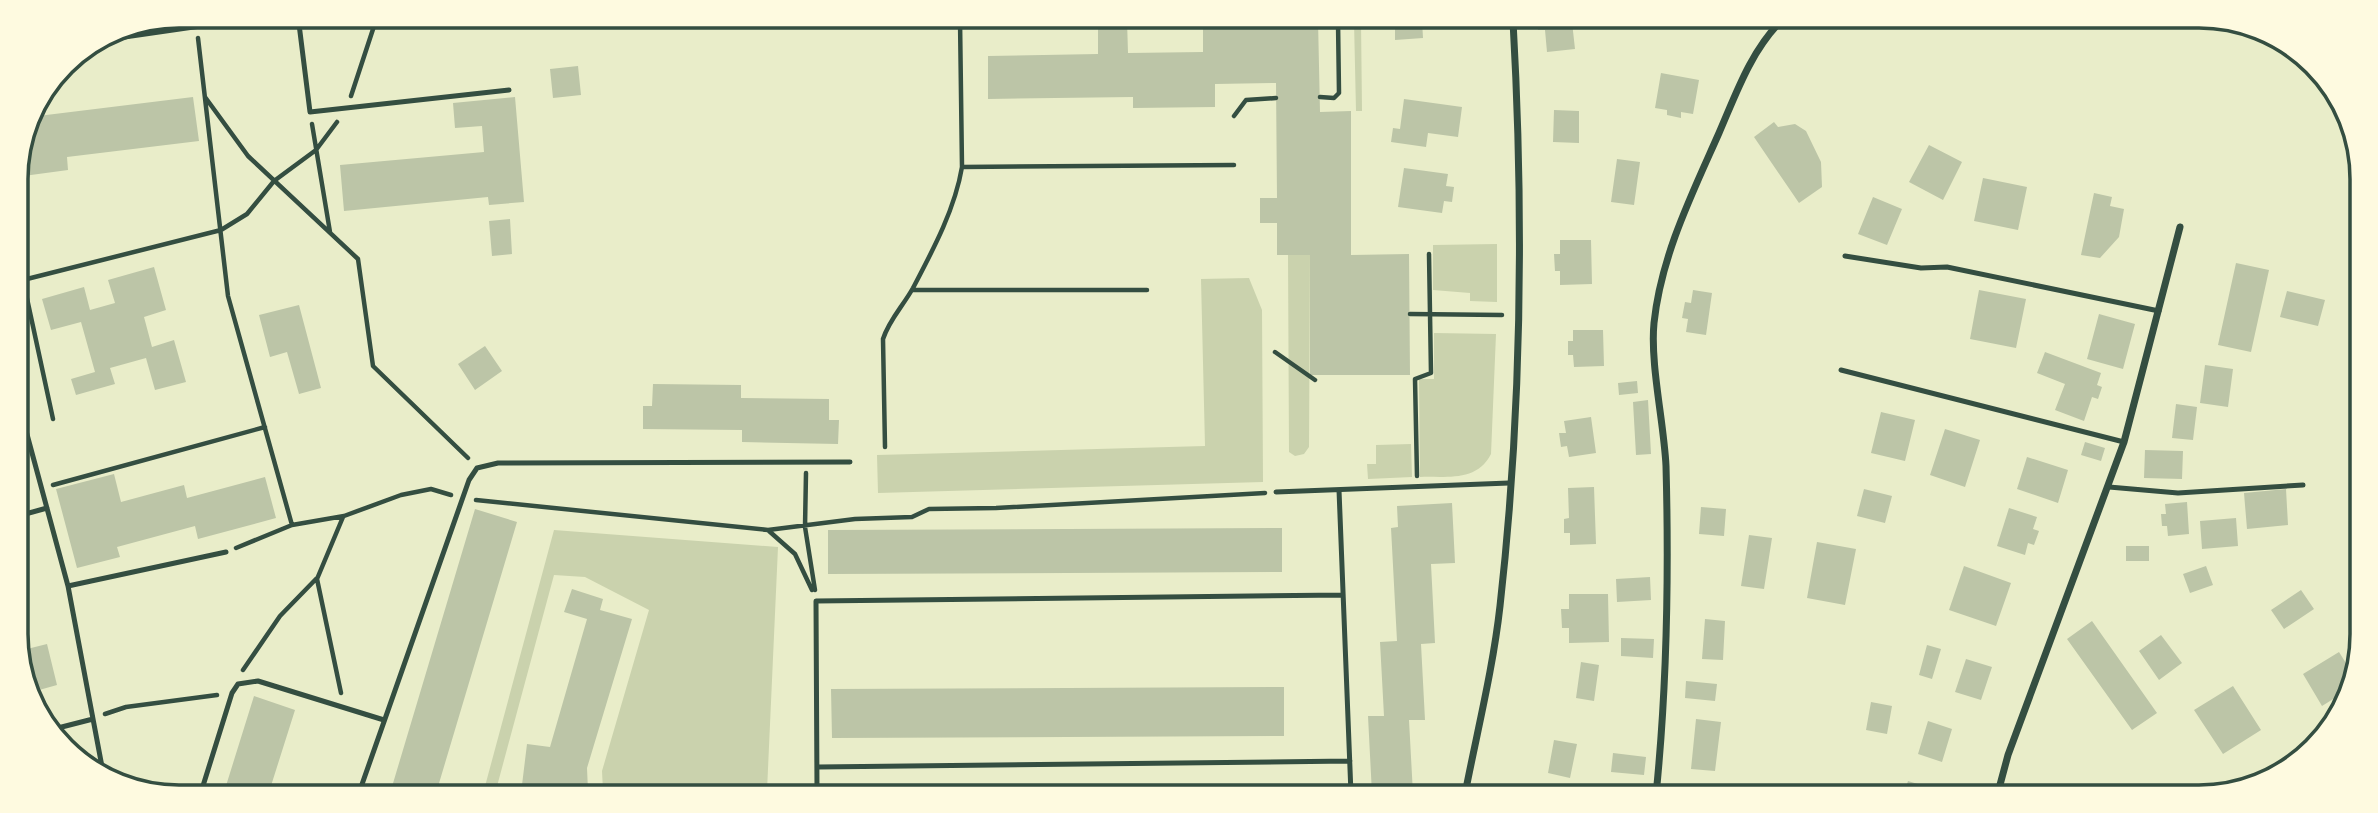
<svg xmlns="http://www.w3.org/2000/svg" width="2378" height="813" font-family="'Sofia Sans Condensed',sans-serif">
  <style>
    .green { fill: #cad2ad }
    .building { fill: #bcc5a7 }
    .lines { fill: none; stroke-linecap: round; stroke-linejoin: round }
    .path { stroke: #344e41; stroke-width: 4.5 }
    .service { stroke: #344e41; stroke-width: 5 }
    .minor { stroke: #344e41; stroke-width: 7 }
    .rim { fill: none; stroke: #344e41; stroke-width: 3.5 }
  </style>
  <rect width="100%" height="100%" fill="#e9edc9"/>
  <path class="green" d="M1354,21H1361L1362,111H1356Z
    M1497,244V302L1470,301V293L1433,290V245Z
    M1288,255H1310L1309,447L1304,454L1295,456L1289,452Z
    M1249,278L1262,310L1263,482L878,493L877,455L1205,446L1201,279Z
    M1434,333L1496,334L1491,454C1477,482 1447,476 1420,477L1419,379H1434Z
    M1411,444L1412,477L1368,479L1367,464H1376V445Z
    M554,530L778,547L767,791H603L602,771L649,610L585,577L554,575L496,790H484Z"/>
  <path class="building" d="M1098,20H1127L1128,53L1203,52V20H1318L1320,112L1351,111V255L1409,254L1410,375H1310V255H1277V223H1260V198H1277L1276,83L1215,84V107L1133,108V97L988,99V56L1098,54Z
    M1395,21H1422L1423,38L1395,40Z
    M1537,21L1572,22L1575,49L1547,52L1545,30H1538Z
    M578,66L581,95L553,98L550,69Z
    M1661,73L1699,80L1693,114L1681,112V118L1667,115V110L1655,108Z
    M193,97L199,141L67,157L68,170L16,177L30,117Z
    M515,97L524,202L489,205L488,197L344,211L340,165L484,152L482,126L455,128L453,103Z
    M1404,99L1462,107L1458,137L1428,133L1426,147L1391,142L1393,128L1400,129Z
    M1554,110L1579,111V143L1553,142Z
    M1774,122L1778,127L1795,124L1806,131L1821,162L1822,187L1799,203L1754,137Z
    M1929,145L1962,162L1943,200L1909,182Z
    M1617,159L1640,162L1634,205L1611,202Z
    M1404,168L1448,174L1446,186L1454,187L1452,202L1444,201L1442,213L1398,207Z
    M1983,178L2027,187L2018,230L1974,221Z
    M2094,193L2112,197L2110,206L2124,209L2119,237L2100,258L2081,255Z
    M1873,197L1902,209L1887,245L1858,234Z
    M510,219L512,254L492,256L489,221Z
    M1560,240H1591L1592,284L1560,285V271H1555L1554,254H1560Z
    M2236,263L2269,270L2251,352L2218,345Z
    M154,267L166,310L144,317L152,347L174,340L186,382L155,390L146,358L110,368L115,384L76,395L71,379L95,372L81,322L51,330L42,299L84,287L90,310L115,303L108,280Z
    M1693,290L1712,293L1706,335L1686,332L1688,319L1682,318L1685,302L1691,303Z
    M1979,290L2026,299L2016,348L1970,339Z
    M2287,291L2325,300L2318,326L2280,317Z
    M299,305L321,388L299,394L287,352L270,357L259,315Z
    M2099,314L2135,324L2123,369L2087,359Z
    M1573,330H1603L1604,366L1574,367L1573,355H1568V341H1573Z
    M485,346L502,371L475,390L458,364Z
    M2045,352L2101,373L2097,385L2102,387L2098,399L2092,397L2084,421L2055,410L2065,384L2037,373Z
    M2205,365L2233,369L2228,407L2200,403Z
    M1637,381L1638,393L1619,395L1618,383Z
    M653,384L741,385V398L829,399V420H839L838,444L742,442V430L643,429V406H652Z
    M1648,400L1651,454L1636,455L1633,402Z
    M2176,404L2197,407L2193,440L2172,438Z
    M1881,412L1915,420L1905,461L1871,453Z
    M1591,417L1596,453L1569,457L1567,446L1561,447L1559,433H1566L1564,421Z
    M1945,429L1980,440L1965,487L1930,475Z
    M2085,442L2105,448L2101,461L2081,455Z
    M2145,450L2183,451L2182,479L2144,478Z
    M2027,457L2068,470L2058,503L2017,489Z
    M114,474L121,502L184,485L187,498L265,477L276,518L198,539L195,526L117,547L120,557L77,568L56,489Z
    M1594,487L1596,544L1570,545V533H1564V519L1569,518L1568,488Z
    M1864,489L1892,496L1885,523L1857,516Z
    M2286,489L2288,525L2247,529L2244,493Z
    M2187,502L2189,534L2168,536L2167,526H2162L2161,514H2166L2165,504Z
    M1452,503L1455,563L1431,564L1435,643L1421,644L1425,720H1409L1413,794H1372L1368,716H1384L1380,642L1397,641L1391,528L1398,527L1397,506Z
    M1701,507L1726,509L1724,536L1699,534Z
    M2009,508L2037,517L2033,529L2039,531L2034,545L2028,543L2025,555L1997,546Z
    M475,509L517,522L437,790H391Z
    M2236,518L2238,546L2202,549L2200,521Z
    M1282,528V572L828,574V530Z
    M1749,535L1772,538L1764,589L1741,586Z
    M1817,542L1856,549L1845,605L1807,598Z
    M2126,546H2149V561H2126Z
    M1964,566L2011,583L1996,626L1949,610Z
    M2206,566L2213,585L2190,593L2183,574Z
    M1650,577L1651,600L1617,602L1616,579Z
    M572,589L603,599L600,610L632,619L587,768L588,791L545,790V788L522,785L527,744L550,747L587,619L564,612Z
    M2301,590L2314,609L2284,629L2271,610Z
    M1569,594H1608L1609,642L1569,643V628H1562L1561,609H1569Z
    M1705,619L1725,621L1723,660L1702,659Z
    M2092,621L2157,713L2132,730L2067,639Z
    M2161,635L2182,663L2159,680L2139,651Z
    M1621,638L1654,639L1653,658L1621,656Z
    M47,644L57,685L32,692L19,665V651Z
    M1927,645L1941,649L1932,679L1919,675Z
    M2339,652L2354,676V686L2322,706L2303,674Z
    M1966,659L1992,667L1981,700L1955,692Z
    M1581,662L1599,665L1594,701L1576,698Z
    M1686,681L1717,684L1715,701L1685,698Z
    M2233,686L2261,730L2223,754L2194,710Z
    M1284,687V736L832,738L831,689Z
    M254,696L295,710L270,789H225Z
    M1871,702L1892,706L1887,734L1866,730Z
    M1696,719L1721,722L1715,771L1691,769Z
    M1928,721L1952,729L1942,762L1918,754Z
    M1554,740L1577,744L1570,778L1548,773Z
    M1613,753L1646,757L1644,775L1611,772Z
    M1908,781L1934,789L1931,796H1903Z"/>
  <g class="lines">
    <path class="path" d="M960,19L962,167L1234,165
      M198,38L228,296L292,525
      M351,96L377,17
      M205,97L248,156L358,259L373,366L468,458
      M1320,97L1334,98L1339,93L1338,21
      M1234,116L1246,100L1276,98
      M312,124L330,232
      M912,290H1147
      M1410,314L1502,315
      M1275,352L1315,380
      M53,419L23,280L221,230L247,214L274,181L316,150L337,122
      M885,447L883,339C889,320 903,306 913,288C933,250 955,209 962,167
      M806,473L805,527L815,590
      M1417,476L1415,379L1431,373L1429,254
      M53,485L265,427
      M476,500L768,530L855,519L912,517L929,509L996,508L1265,493
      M769,531L795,554L812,590
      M236,548L292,525L344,516L401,495L431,489L451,495
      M243,670L280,616L316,579
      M341,693L317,579L343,517
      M105,714L126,707L217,695"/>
    <path class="service" d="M298,16L310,112L509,90
      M97,41L270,16
      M1845,256L1921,268L1947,267L2159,311
      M1841,370L2124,442
      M17,417L25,427L68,586L103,772
      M2109,487L2178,493L2303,485
      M1339,490L1351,794
      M1276,492L1509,483
      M18,516L47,508
      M68,586L226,552
      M50,730L93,719
      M818,767L1350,761
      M202,789L232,693L238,684L258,681L384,720
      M360,790L469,480L477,468L498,463L850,462
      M817,791L816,601L1343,595"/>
    <path class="minor" d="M1465,794C1477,732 1493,669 1500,606C1522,411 1524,216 1513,21
      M1656,795C1667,686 1669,576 1666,466C1664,423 1650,364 1654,323C1661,256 1692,194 1719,133C1736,94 1750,53 1780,22
      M1997,796L2008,755L2124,442L2180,227"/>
  </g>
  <path d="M0 0H2378V813H0ZM179 28H2199A151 151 0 0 1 2350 179V634A151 151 0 0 1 2199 785H179A151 151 0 0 1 28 634V179A151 151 0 0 1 179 28Z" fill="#fefae0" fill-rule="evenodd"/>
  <path class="rim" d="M179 28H2199A151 151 0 0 1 2350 179V634A151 151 0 0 1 2199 785H179A151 151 0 0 1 28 634V179A151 151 0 0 1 179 28Z"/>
</svg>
